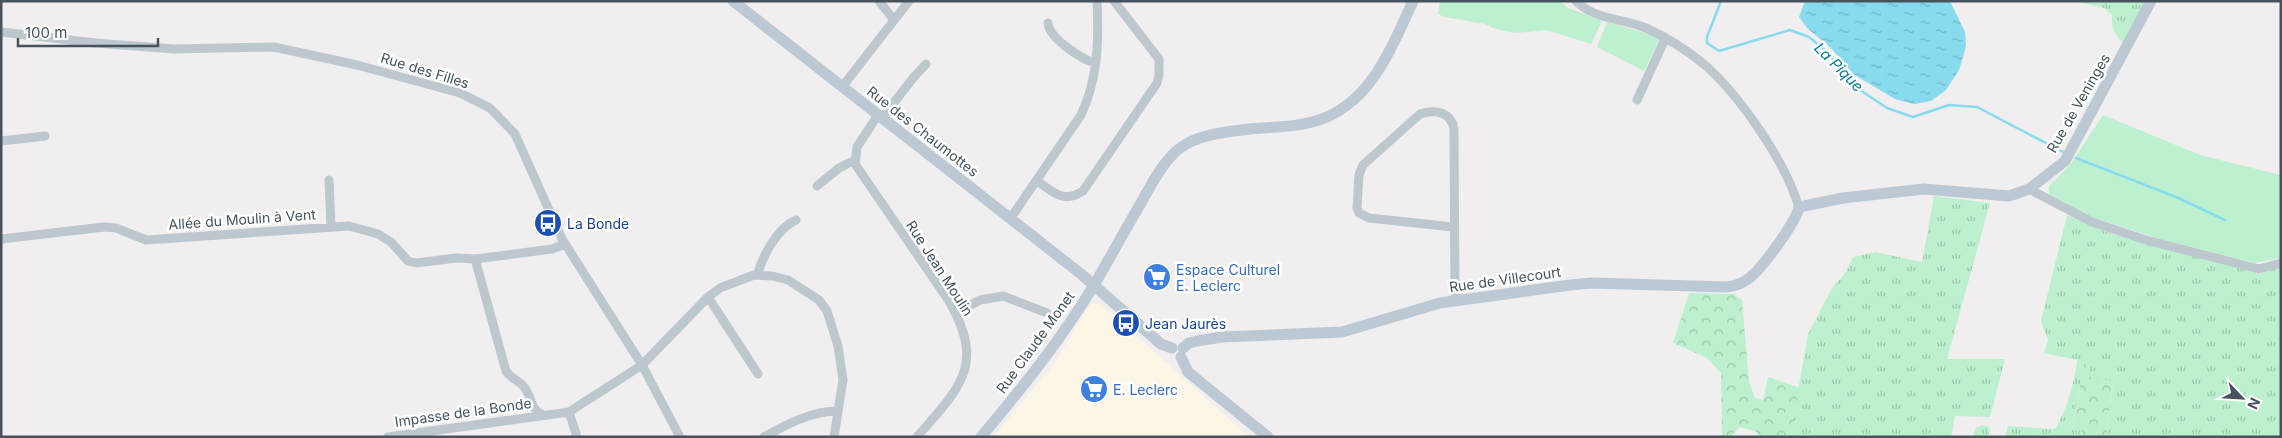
<svg xmlns="http://www.w3.org/2000/svg" width="2282" height="438" font-family="Inter,sans-serif">
  <style>
    .commercial { fill: #fcf6e7 }
    .grass { fill: url(#grass-tufts) }
    .forest { fill: url(#forest-crowns) }
    .garden { fill: #bcf0cf }
    .water { fill: url(#water-ripples) }
    .lines { fill: none; stroke-linecap: round; stroke-linejoin: round }
    .stream { stroke: #88dbee; stroke-width: 2.5 }
    .street { stroke: #bcc7ce; stroke-width: 9 }
    .secondary { stroke: #bcc8d3; stroke-width: 11 }
    .labels { text-anchor: middle; dominant-baseline: central; stroke-width: 5; stroke-linejoin: round; paint-order: stroke }
    .street-label { font-size: 14px; fill: #46535d; stroke: #fff }
    .transit-label { font-size: 14px; fill: #164399; stroke: #fff; text-anchor: start }
    .shop-label { font-size: 14px; fill: #366cbe; stroke: #fff; text-anchor: start }
    .water-label { font-size: 15px; font-style: italic; fill: #0a7c96; stroke: #fff }
  </style>
  <defs>
    <pattern id="grass-tufts" width="24" height="20" patternUnits="userSpaceOnUse" patternTransform="scale(1.25)"><rect width="24" height="20" fill="#bcf0cf"/><path d="M3 7l-1-3M5 7V3M7 7l1-3M15 17l-1-3M17 17v-4M19 17l1-3" fill="none" stroke="#9bc5ab"/></pattern>
    <pattern id="forest-crowns" width="20" height="18" patternUnits="userSpaceOnUse" patternTransform="scale(1.25)"><rect width="20" height="18" fill="#bcf0cf"/><path d="M2 6a3 3 0 1 1 6 0M12 15a3 3 0 1 1 6 0" fill="none" stroke="#9bc5ab"/></pattern>
    <pattern id="water-ripples" width="26" height="14" patternUnits="userSpaceOnUse" patternTransform="scale(1.25)"><rect width="26" height="14" fill="#88dbee"/><path d="M2 4q2-2 4 0t4 0M15 11q2-2 4 0t4 0" fill="none" stroke="#71b4c4"/></pattern>
  </defs>
  <rect width="100%" height="100%" fill="#f1eeef"/>
  <path class="commercial" d="M1090,304H1101L1249,437H993L1054,364Z"/>
  <path class="grass" d="M2075,1H2147L2125,44C2114,35 2111,29 2112,15L2104,8Z
    M1934,196L1990,203L1947,359H2005L1990,417L1955,416L1951,437H1796L1791,431L1808,334L1832,288L1846,272L1853,257L1876,252L1922,262Z
    M2067,215L2112,234L2260,274L2281,267V437H2106L2113,382L2088,377L2084,363L2072,429L2082,431L2081,437H2042L2036,435L2035,437H2005L2008,426L2049,429L2056,428C2068,405 2074,385 2077,360L2044,353L2048,340L2041,321Z
    M1982,425L1990,427L1988,437H1973L1975,429Z"/>
  <path class="forest" d="M1689,293L1734,294L1742,300L1749,382L1755,398L1763,400L1768,377L1800,388L1791,431L1796,437H1761L1755,431L1739,427L1731,437L1722,436L1721,373L1707,358L1673,343Z
    M2084,363L2091,365L2089,377L2113,381L2106,437H2081L2082,431L2072,430Z"/>
  <path class="garden" d="M1440,1H1560L1568,8L1602,21L1591,44L1546,30L1515,33L1495,29L1485,24L1444,17L1438,14Z
    M1607,22L1651,35L1659,40L1644,71L1597,47Z
    M2103,115L2200,155L2281,175V258L2255,263L2160,239L2092,217L2049,194V186L2070,165Z"/>
  <path class="water" d="M1805,1H1950L1965,32L1966,45L1963,57L1959,70L1946,90L1931,101L1914,104L1895,99L1853,74L1832,49L1807,28L1799,17Z"/>
  <g class="lines">
    <path class="stream" d="M1721,1L1707,37V43L1719,51L1790,30L1809,37L1826,51L1860,90L1887,108L1913,117L1949,105L1977,107L2065,153
      M2076,158L2176,197L2225,220"/>
    <path class="street" d="M879,1L894,20
      M1576,1C1594,20 1623,18 1646,28C1666,37 1688,51 1705,65C1740,96 1786,162 1799,208
      M1048,23C1049,38 1081,59 1095,63
      M1,32L95,43L175,49L274,47L357,65L460,93L490,108L515,134L562,239L642,365L680,437
      M842,87L909,1
      M1637,100L1665,39
      M878,115L857,147L855,164L949,301C986,366 960,387 917,437
      M882,118L913,78L926,64
      M1,141L45,136
      M329,180L331,227
      M1037,181C1054,192 1063,204 1083,191L1157,83L1159,75V59L1114,1
      M817,186L839,168L855,160
      M2029,189L2092,222L2146,240L2259,269L2281,263
      M1010,219L1081,115C1098,79 1099,40 1097,1
      M1453,227L1369,218L1359,213L1357,208L1359,175L1363,165L1420,114C1436,109 1451,112 1454,129L1455,301
      M1,239L104,227L116,228L146,240L349,226L378,234L391,242L408,261L416,263L456,258L475,259
      M757,275C763,256 777,228 796,220
      M708,297L758,374
      M955,313L980,300L1003,296L1047,313
      M569,412L577,437
      M541,414C530,408 532,397 524,387C519,380 511,379 506,371L475,259L552,249L565,244
      M388,437L569,412L642,365L708,297L720,288L754,275L772,276L788,280L819,300L827,311L838,346L843,380L834,437
      M764,437C787,424 812,411 838,411"/>
    <path class="secondary" d="M733,1L1081,274L1161,344L1172,348
      M1183,348L1189,343L1197,341L1222,337L1342,332L1440,303L1570,285L1592,283L1726,287C1733,286 1739,285 1745,281C1760,273 1794,224 1799,208L1804,206L1843,198L1924,189L2009,196L2029,189L2065,161L2151,1
      M1181,357L1188,372L1268,437
      M981,437C1022,388 1061,340 1094,285C1110,258 1125,230 1141,203C1151,185 1163,161 1180,148C1199,134 1227,132 1249,129C1274,127 1304,127 1327,117C1374,96 1393,45 1413,1"/>
  </g>
  <defs>
    <g id="bus-disc" transform="scale(1.4375)"><circle r="9.5" fill="#1a4fb4" stroke="#fff"/><path d="M-5-6H5V4H4V6H2V4H-2V6H-4V4H-5ZM-3.5-4V0h7V-4ZM-3.5 1.2v1.5H-2V1.2ZM2 1.2v1.5H3.5V1.2Z" fill="#fff"/></g>
    <g id="supermarket-disc" transform="scale(1.4375)"><circle r="9.5" fill="#3f7fe0" stroke="#fff"/><path d="M-6-5.5h2.5l.6 2H6L4.5 2H-2.5L-4.4-4H-6ZM-1.5 3.2a1.3 1.3 0 1 0 .1 0ZM3 3.2a1.3 1.3 0 1 0 .1 0Z" fill="#fff"/></g>
  </defs>
  <g fill-rule="evenodd">
    <use href="#bus-disc" x="548" y="223"/>
    <use href="#supermarket-disc" x="1157" y="277"/>
    <use href="#bus-disc" x="1126" y="323"/>
    <use href="#supermarket-disc" x="1094" y="389"/>
  </g>
  <g class="labels">
    <g class="street-label">
      <text transform="translate(425 70) rotate(17)">Rue des Filles</text>
      <text transform="translate(2078 103) rotate(-60)">Rue de Veninges</text>
      <text transform="translate(923 131) rotate(38)">Rue des Chaumottes</text>
      <text transform="translate(242 219) rotate(-4)">Allée du Moulin à Vent</text>
      <text transform="translate(940 268) rotate(57)">Rue Jean Moulin</text>
      <text transform="translate(1505 279) rotate(-8)">Rue de Villecourt</text>
      <text transform="translate(1035 342) rotate(-54)">Rue Claude Monet</text>
      <text transform="translate(463 412) rotate(-8)">Impasse de la Bonde</text>
    </g>
    <g class="transit-label">
      <text x="567" y="223">La Bonde</text>
      <text x="1145" y="323">Jean Jaurès</text>
    </g>
    <g class="shop-label">
      <text x="1176" y="269">Espace Culturel<tspan x="1176" dy="16">E. Leclerc</tspan></text>
      <text x="1113" y="389">E. Leclerc</text>
    </g>
    <g class="water-label">
      <text transform="translate(1839 67) rotate(45)">La Pique</text>
    </g>
  </g>
  <rect width="2282" height="438" fill="none" stroke="#46535d" stroke-width="5"/>
  <g transform="translate(2242 398) rotate(115)" stroke="#ffffff" stroke-width="4" paint-order="stroke">
  <path d="M0-4L9 19L0 12L-9 19Z" fill="#46535d"/>
  <text y="-8" font-size="14" font-weight="bold" text-anchor="middle" fill="#46535d">N</text>
  </g>
  <path d="M18 38v8h140v-8" fill="none" stroke="#46535d" stroke-width="2.5"/>
  <text x="25" y="38" font-size="15" fill="#46535d" stroke="#ffffff" stroke-width="4" paint-order="stroke">100 m</text>
</svg>
